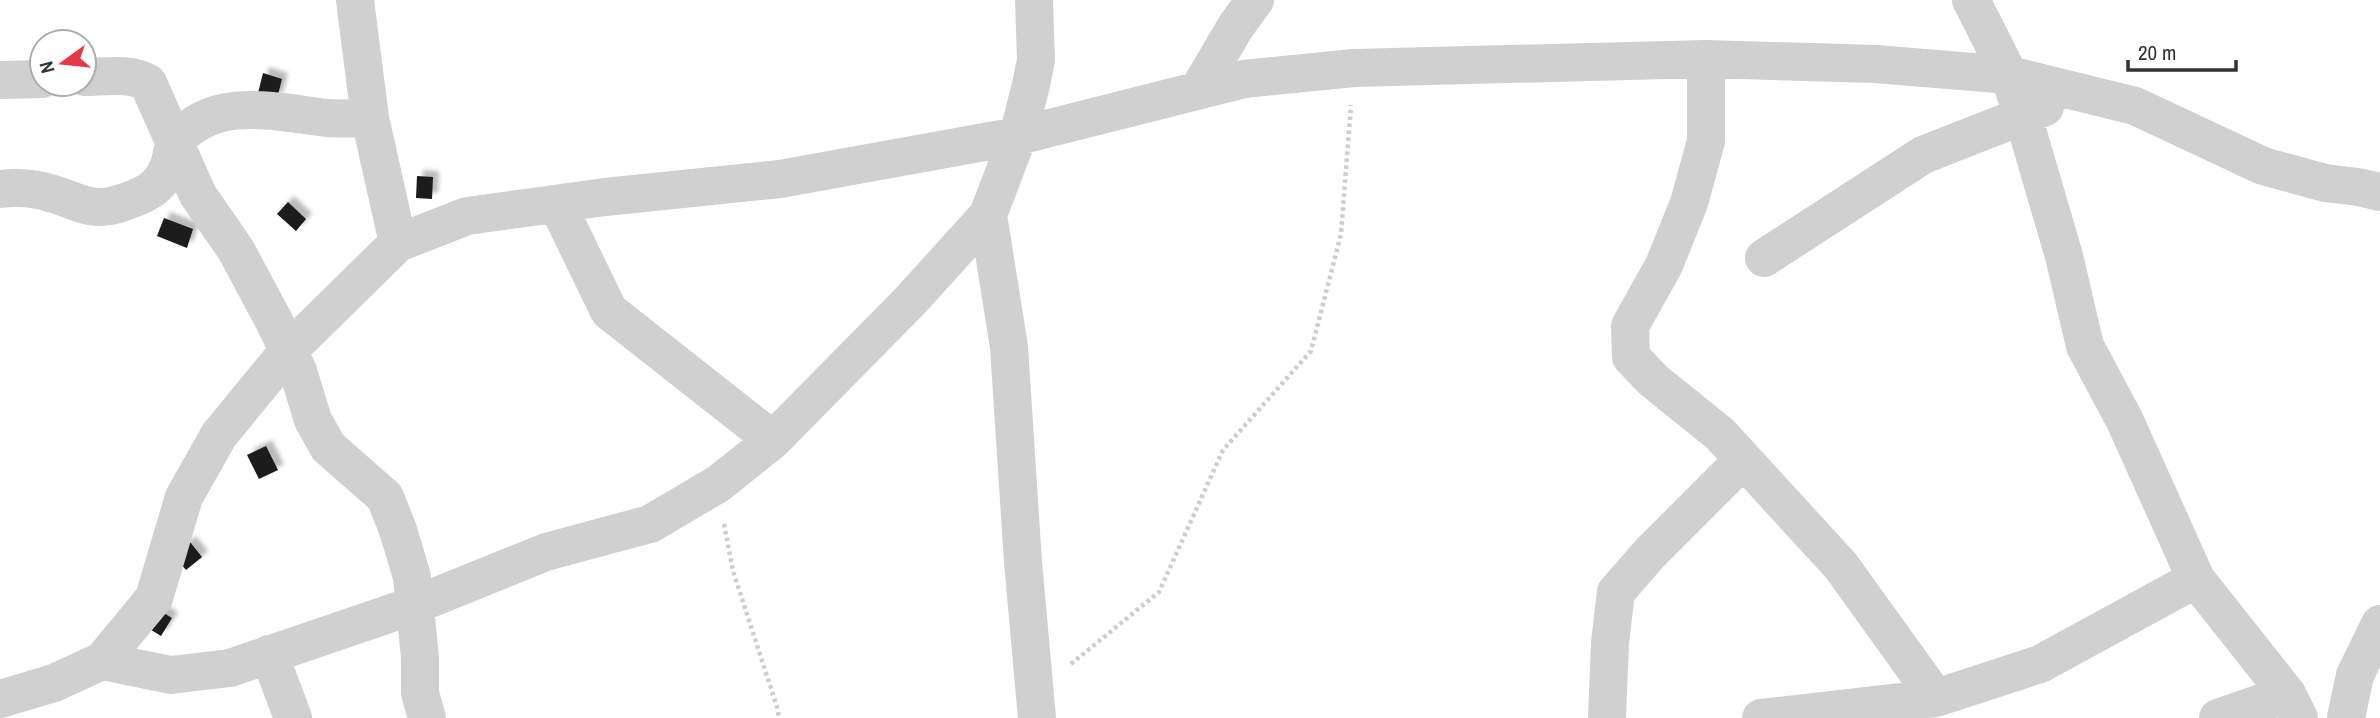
<svg xmlns="http://www.w3.org/2000/svg" width="2380" height="718" font-family="'Archivo Narrow',sans-serif">
  <style>
    .building { fill: #1a1a1a; filter: url(#shadow) }
    .lines { fill: none; stroke-linecap: round; stroke-linejoin: round }
    .path { stroke: #cdcdcd; stroke-width: 4.5; stroke-dasharray: 3.5 3.5; stroke-linecap: butt }
    .minor { stroke: #d0d0d0; stroke-width: 38 }
  </style>
  <defs>
    <filter id="shadow"><feDropShadow dx="6" dy="-6" stdDeviation="2" flood-color="#0004"/></filter>
  </defs>
  <rect width="100%" height="100%" fill="#fff"/>
  <path class="building" d="M263,73L282,79L277,99L258,93Z
    M417,176L433,177L432,199L416,198Z
    M288,202L306,219L296,231L277,214Z
    M164,218L193,229L187,248L157,236Z
    M266,446L278,470L259,479L247,455Z
    M190,542L202,557L186,570L173,555Z
    M154,607L172,618L161,636L143,625Z"/>
  <g class="lines">
    <path class="path" d="M724,524L733,571L777,707L779,718
      M1071,664L1159,592L1223,450L1311,351L1341,234L1351,105"/>
    <path class="minor" d="M355,0L370,118
      M1971,0L2009,75L2023,116L2064,256L2085,346L2125,421L2196,579L2287,694L2299,718
      M1706,59V141L1689,203L1664,265L1630,326L1631,357L1653,380L1720,434L1841,566L1936,698
      M84,77C105,77 130,72 148,83L198,195L236,250L274,321L298,371L313,420L328,447L385,497L398,530L412,577L420,658V693L427,718
      M0,80L42,79
      M1199,89L1236,26L1255,0
      M0,189C17,187 36,188 53,194C75,200 90,212 115,205C141,197 162,190 170,162C172,155 172,146 176,141C215,95 275,112 327,118C341,119 356,118 370,118L398,243L467,216L605,197L780,179L1018,136L1244,79L1354,68L1706,59L1876,64L2009,75L2135,106L2263,166L2325,183L2358,187L2380,192
      M557,204L609,311L773,440
      M988,215L1009,347L1023,562L1037,718
      M1764,258L1923,155L2045,107
      M269,654L293,718
      M102,661L171,675L230,668L415,605L546,552L650,524L718,484L773,440L910,301L988,215L1018,136L1031,85L1036,60L1034,0
      M0,699L54,683L102,661L154,598L184,497L219,435L288,351L398,243
      M1607,718L1610,643L1616,592L1650,553L1743,460
      M1761,718L1936,698L2040,664L2196,579
      M2218,718L2287,694
      M2346,718L2355,675L2380,624"/>
  </g>
  <g transform="translate(63 63) rotate(255)"><circle r="33" fill="#ffffff" stroke="#adadad" stroke-width="2"/>
  <path d="M0-5L12 26L0 18L-12 26Z" fill="#e63946"/>
  <text y="-10" font-size="19" font-weight="bold" text-anchor="middle" fill="#333333">N</text>
  </g>
  <path d="M2128 60v10h108v-10" fill="none" stroke="#333333" stroke-width="3.5"/>
  <text x="2138" y="60" font-size="21" fill="#333333" stroke="#ffffff" stroke-width="5" paint-order="stroke">20 m</text>
</svg>
